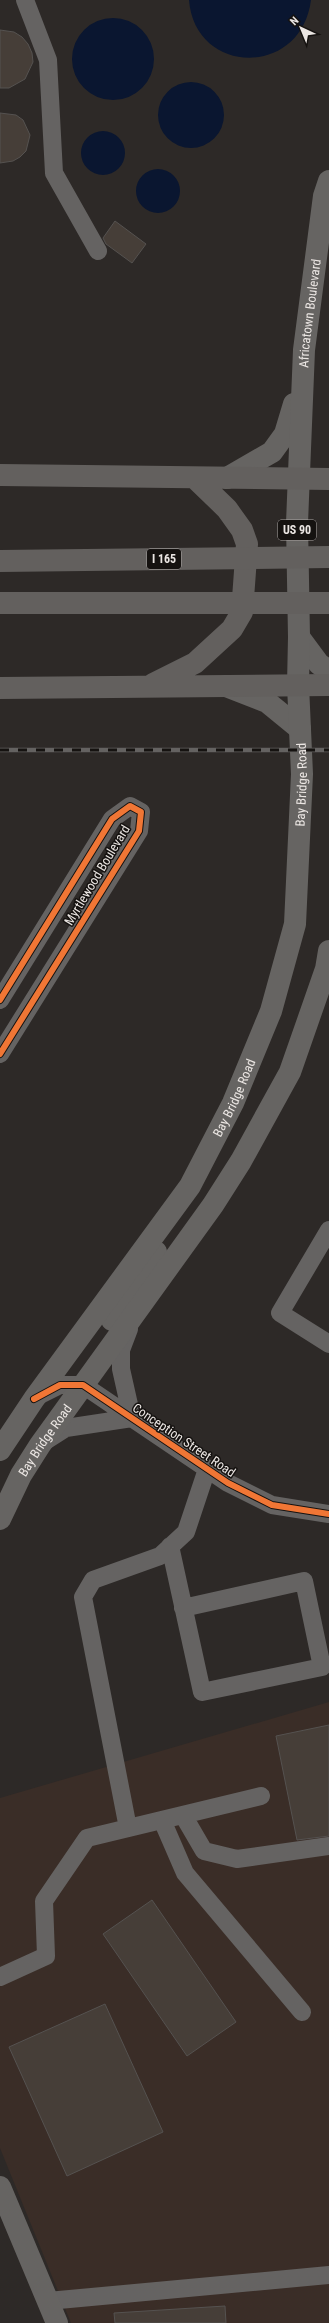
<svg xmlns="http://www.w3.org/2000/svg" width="329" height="2323" font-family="'Roboto Condensed',sans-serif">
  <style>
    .built { fill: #3a2d27 }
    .water { fill: #0a1630 }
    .building { fill: #463e38; stroke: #555250 }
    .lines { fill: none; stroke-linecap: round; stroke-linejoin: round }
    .minor { stroke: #656362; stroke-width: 18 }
    .major { stroke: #666462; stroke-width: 22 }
    .highway { stroke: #63605e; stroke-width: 22 }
    .rail-casing { stroke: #646261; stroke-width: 4.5 }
    .rail { stroke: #151210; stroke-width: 3; stroke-dasharray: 9; stroke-linecap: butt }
    .highway-bridge { stroke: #63605e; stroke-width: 22 }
    .cycleway-casing { stroke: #151210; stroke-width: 8 }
    .cycleway { stroke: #f07635; stroke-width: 6 }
    .labels { text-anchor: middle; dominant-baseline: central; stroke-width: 3; stroke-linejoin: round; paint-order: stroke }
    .shield { fill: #151210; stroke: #aba6a4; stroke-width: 1 }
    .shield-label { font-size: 12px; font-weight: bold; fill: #ebe6e3 }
    .street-label { font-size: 13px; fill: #ebe6e3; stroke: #151210 }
  </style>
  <rect width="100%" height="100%" fill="#2d2927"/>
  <path class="built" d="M329,1702V2323H71L0,2148V1798Z"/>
  <path class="water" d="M189,0H311C301,78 195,76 189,0Z
    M72 59a41 41 0 1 1 82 0a41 41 0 1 1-82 0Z
    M158 115a33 33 0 1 1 66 0a33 33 0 1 1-66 0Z
    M81 153a22 22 0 1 1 44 0a22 22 0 1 1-44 0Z
    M136 191a22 22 0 1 1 44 0a22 22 0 1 1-44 0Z"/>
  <path class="building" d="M0,30L14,32L22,37L28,44L32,53L33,62L25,79L9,88H0Z
    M0,113L16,115L23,120L30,135L26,151L20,157L13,161L0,163Z
    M115,221L146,244L132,263L106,244L103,238Z
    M329,1725V1836L297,1840L276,1736Z
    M152,1900L236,2022L187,2056L103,1934Z
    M105,2004L163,2132L67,2176L9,2047Z
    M225,2306L226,2323H115L114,2313Z"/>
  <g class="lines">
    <path class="minor" d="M25,0L48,60L54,173L98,251
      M0,1000L112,819L130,806L141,812L139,831L0,1054
      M329,1230L280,1313L329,1344
      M34,1398L60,1385H83L228,1483L272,1505L329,1514
      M44,1442L66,1428L132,1418L121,1369V1350L129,1329
      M170,1546L202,1692L322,1667L304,1581L183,1608
      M183,1815L204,1851L237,1859L329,1846
      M162,1820L185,1873L302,2012
      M128,1828L83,1597L93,1580L160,1556L186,1532L207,1469
      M0,1977L46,1956L44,1901L87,1838L261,1796
      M48,2301L329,2275"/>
    <g class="major">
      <path d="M227,478L272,452L285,434L294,404"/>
      <path d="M299,637L319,664L329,671"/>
      <path d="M226,686L267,702L300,729"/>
      <path d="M112,1320L156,1252"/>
      <path id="s1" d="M0,1450L34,1399L190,1186L233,1103L271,1011L295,924L302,774L298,685L299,637L297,523L304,350L324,196L329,181"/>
      <path id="s2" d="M0,1519L21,1475L40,1445L213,1205L241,1161L290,1072L326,969L329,951"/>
      <path d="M0,2187L57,2323"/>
    </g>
    <path class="highway" d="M0,475L329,479
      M153,684L195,663L232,629L242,612L247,544L242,530L227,509L195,478
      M0,688L329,685"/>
    <g class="rail-casing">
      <path id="rail" d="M0,750H329"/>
    </g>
    <use href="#rail" class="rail"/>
    <path class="highway-bridge" d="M0,561L329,557
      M0,603H329"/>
    <g class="cycleway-casing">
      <path id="cycleway" d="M0,1000L112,819L130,806L141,812L139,831L0,1054
        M34,1399L60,1385H83L228,1483L272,1505L329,1514"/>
    </g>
    <use href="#cycleway" class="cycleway"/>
  </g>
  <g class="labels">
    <g class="shield">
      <rect x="278" y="520" width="38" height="20" rx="3"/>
      <rect x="147" y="549" width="34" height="20" rx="3"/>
    </g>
    <g class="shield-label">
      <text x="297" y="530">US 90</text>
      <text x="164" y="559">I 165</text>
    </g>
    <g class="street-label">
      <text stroke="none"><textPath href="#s1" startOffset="1220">Africatown Boulevard</textPath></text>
      <text stroke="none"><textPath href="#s1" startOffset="748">Bay Bridge Road</textPath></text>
      <text transform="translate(97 875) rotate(-59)">Myrtlewood Boulevard</text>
      <text stroke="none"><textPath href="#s1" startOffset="424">Bay Bridge Road</textPath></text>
      <text transform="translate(184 1440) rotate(34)">Conception Street Road</text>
      <text stroke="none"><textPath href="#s2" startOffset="91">Bay Bridge Road</textPath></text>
    </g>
  </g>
  <g transform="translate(301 28) rotate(316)" stroke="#151210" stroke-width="3" paint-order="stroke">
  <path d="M0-3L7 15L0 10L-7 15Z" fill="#ebe6e3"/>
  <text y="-6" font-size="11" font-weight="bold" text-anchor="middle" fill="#ebe6e3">N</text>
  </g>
</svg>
